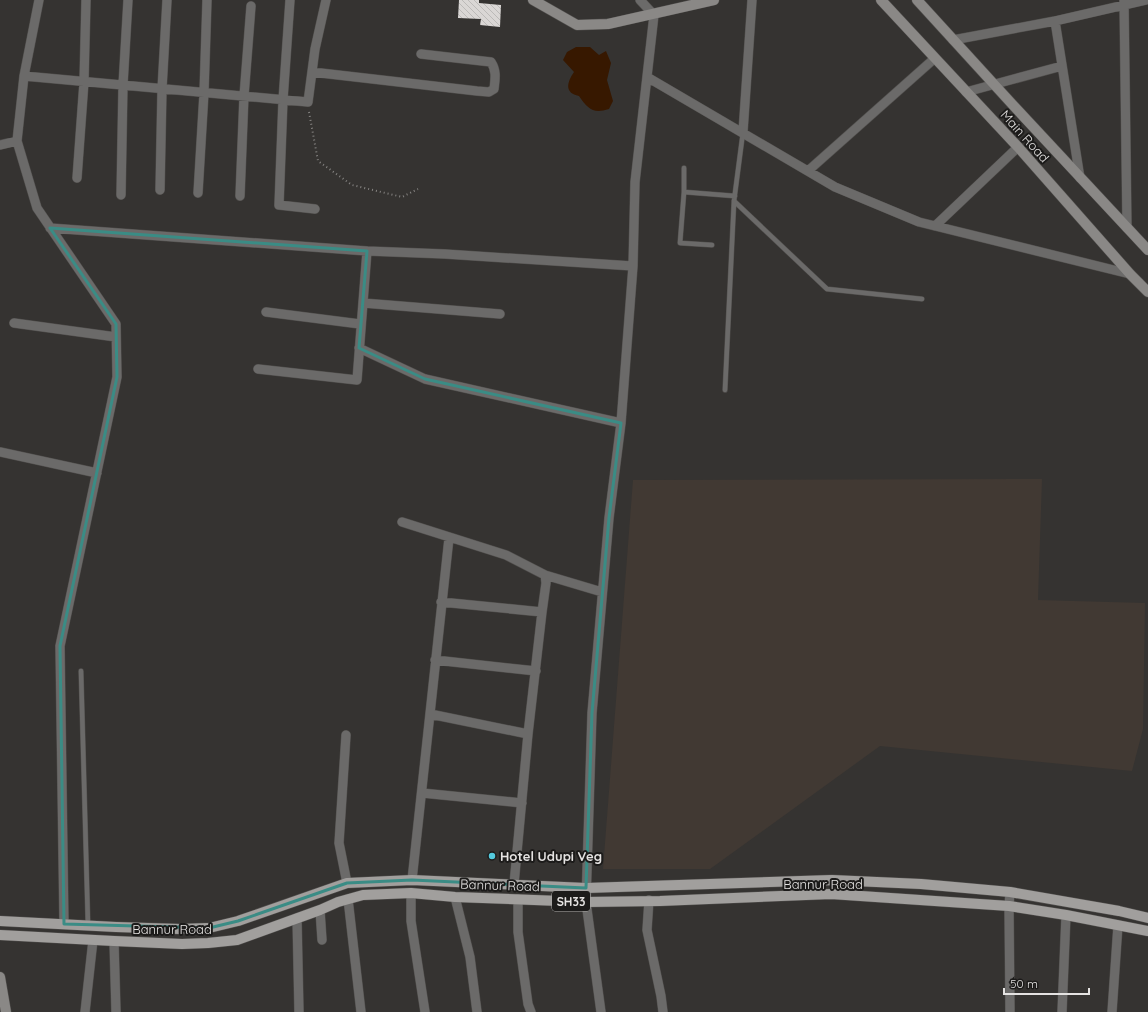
<svg xmlns="http://www.w3.org/2000/svg" width="1148" height="1012" font-family="Quicksand,sans-serif">
  <style>
    .built { fill: #413933 }
    .water { fill: #371800 }
    .building { fill: url(#building-back-hatch) }
    .lines { fill: none; stroke-linecap: round; stroke-linejoin: round }
    .lane-casing { stroke: #514f4d; stroke-width: 5.5 }
    .street-casing { stroke: #514f4d; stroke-width: 10 }
    .secondary-casing { stroke: #514f4d; stroke-width: 11 }
    .primary-casing { stroke: #514f4d; stroke-width: 11 }
    .path { stroke: #868482; stroke-width: 2; stroke-dasharray: 1 3; stroke-linecap: butt }
    .lane { stroke: #6b6a69; stroke-width: 4.5 }
    .street { stroke: #6b6a69; stroke-width: 9 }
    .secondary { stroke: #8a8886; stroke-width: 10 }
    .primary { stroke: #a19f9d; stroke-width: 10 }
    .marked { fill: none; stroke: #3a8c85; stroke-width: 3; stroke-linejoin: round }
    .poi-dot { fill: #54cadd; stroke: #1c1b1a; stroke-width: 1.5 }
    .labels { text-anchor: middle; dominant-baseline: central; stroke-width: 4; stroke-linejoin: round; paint-order: stroke }
    .shield { fill: #1c1b1a; stroke: #a9a7a6; stroke-width: 1 }
    .shield-label { font-size: 12px; font-weight: bold; fill: #e5e3e2 }
    .street-label { font-size: 13px; fill: #e5e3e2; stroke: #1c1b1a }
    .poi-label { font-size: 13px; font-weight: bold; fill: #e5e3e2; stroke: #1c1b1a; text-anchor: start }
  </style>
  <defs>
    <pattern id="building-back-hatch" width="6" height="6" patternUnits="userSpaceOnUse"><rect width="6" height="6" fill="#dad7d5"/><path d="M-1 5l2 2M0 0l6 6M5-1l2 2" fill="none" stroke="#bcbab8"/></pattern>
  </defs>
  <rect width="100%" height="100%" fill="#353331"/>
  <path class="built" d="M1042,479L1038,600L1145,603L1143,729L1132,771L880,746L710,869H603L633,480Z"/>
  <path class="water" d="M576,47H590L599,55L606,51L611,63L607,80L613,101L609,109C593,114 588,109 579,96C564,93 567,82 574,72L563,60L567,52Z"/>
  <path class="building" d="M459,0H479V3L501,5L500,27L480,25L481,19L458,18Z"/>
  <g class="lines">
    <g class="lane-casing">
      <path id="lane" d="M684,192V168
        M734,201L827,289L922,299
        M712,245L680,243L684,192L735,196
        M725,390L734,201L743,132
        M81,671L88,925"/>
    </g>
    <g class="street-casing">
      <path id="street" d="M39,0L24,76L17,141L37,208L116,324L117,377L60,646L64,924
        M290,0L283,100L279,205L315,209
        M1124,0L1127,228
        M1055,21L1080,178
        M953,40L1055,21L1146,0
        M312,72L477,91L489,92L494,89C495,80 497,71 491,62L421,54
        M24,76L308,102L315,49L326,0
        M647,77L835,187L919,222L1130,274
        M966,92L1062,66
        M743,132L752,0
        M0,145L17,141
        M809,170L935,58
        M77,178L84,82L86,0
        M160,190L162,89L167,0
        M198,193L204,93L207,0
        M121,195L123,85L128,0
        M240,196L244,96L251,6
        M935,226L1018,147
        M50,228L367,251L445,254L633,266
        M363,303L500,314
        M266,312L360,324
        M14,323L116,337
        M359,348L425,379L621,423
        M258,369L357,380L367,251
        M0,452L97,473
        M402,522L506,555L545,575L546,583L542,612L528,734L514,884
        M545,575L602,592
        M441,602L542,612
        M435,660L536,671
        M430,714L528,734
        M346,735L339,843L347,883
        M422,793L522,803
        M412,880L449,538
        M1010,892L1009,906L1010,1012
        M411,893V921L425,1012
        M455,897L470,957L477,1012
        M348,899L361,1012
        M518,899V932L528,1004L531,1012
        M649,900L647,930L661,996L663,1012
        M320,910L322,940
        M297,918L299,1012
        M114,941L116,1012
        M85,1012L93,940
        M601,1012L586,902L592,713L609,518L621,423L633,266L635,182L654,15L640,0
        M1062,1012L1066,915
        M1112,1012L1118,925"/>
    </g>
    <g class="secondary-casing">
      <path id="secondary" d="M533,0L577,25L608,24L714,0
        M881,0L1018,147L1130,274L1148,292
        M917,0L1012,104L1148,250
        M0,977L6,1012"/>
    </g>
    <g class="primary-casing">
      <path id="primary" d="M0,921L116,927L180,929L209,928L238,921L347,883L412,880L586,888L832,880L921,884L1010,892L1119,911L1148,918
        M0,935L114,941L182,944L208,943L237,940L320,910L338,902L363,895L411,893L455,897L586,902L660,901L831,894L1009,906L1066,915L1148,931"/>
    </g>
    <path class="path" d="M309,112L318,161L352,185L402,197L418,189"/>
    <use href="#lane" class="lane"/>
    <use href="#street" class="street"/>
    <use href="#secondary" class="secondary"/>
    <use href="#primary" class="primary"/>
  </g>
  <path class="marked" d="M50,228L367,251L359,348L425,379L621,423L609,518L592,713L586,888L412,880L347,883L238,921L209,928L64,924L60,646L117,377L116,324Z"/>
  <circle class="poi-dot" cx="492" cy="856" r="4"/>
  <g class="labels">
    <rect class="shield" x="552" y="891" width="38" height="20" rx="3"/>
    <g class="shield-label">
      <text x="571" y="901">SH33</text>
    </g>
    <g class="street-label">
      <text transform="translate(1025 136) rotate(48)">Main Road</text>
      <text x="823" y="884">Bannur Road</text>
      <text transform="translate(500 885) rotate(2)">Bannur Road</text>
      <text x="172" y="929">Bannur Road</text>
    </g>
    <g class="poi-label">
      <text x="500" y="856">Hotel Udupi Veg</text>
    </g>
  </g>
  <path d="M1004 988v6h85v-6" fill="none" stroke="#e5e3e2" stroke-width="2"/>
  <text x="1010" y="988" font-size="12" fill="#e5e3e2" stroke="#1c1b1a" stroke-width="3" paint-order="stroke">50 m</text>
</svg>
